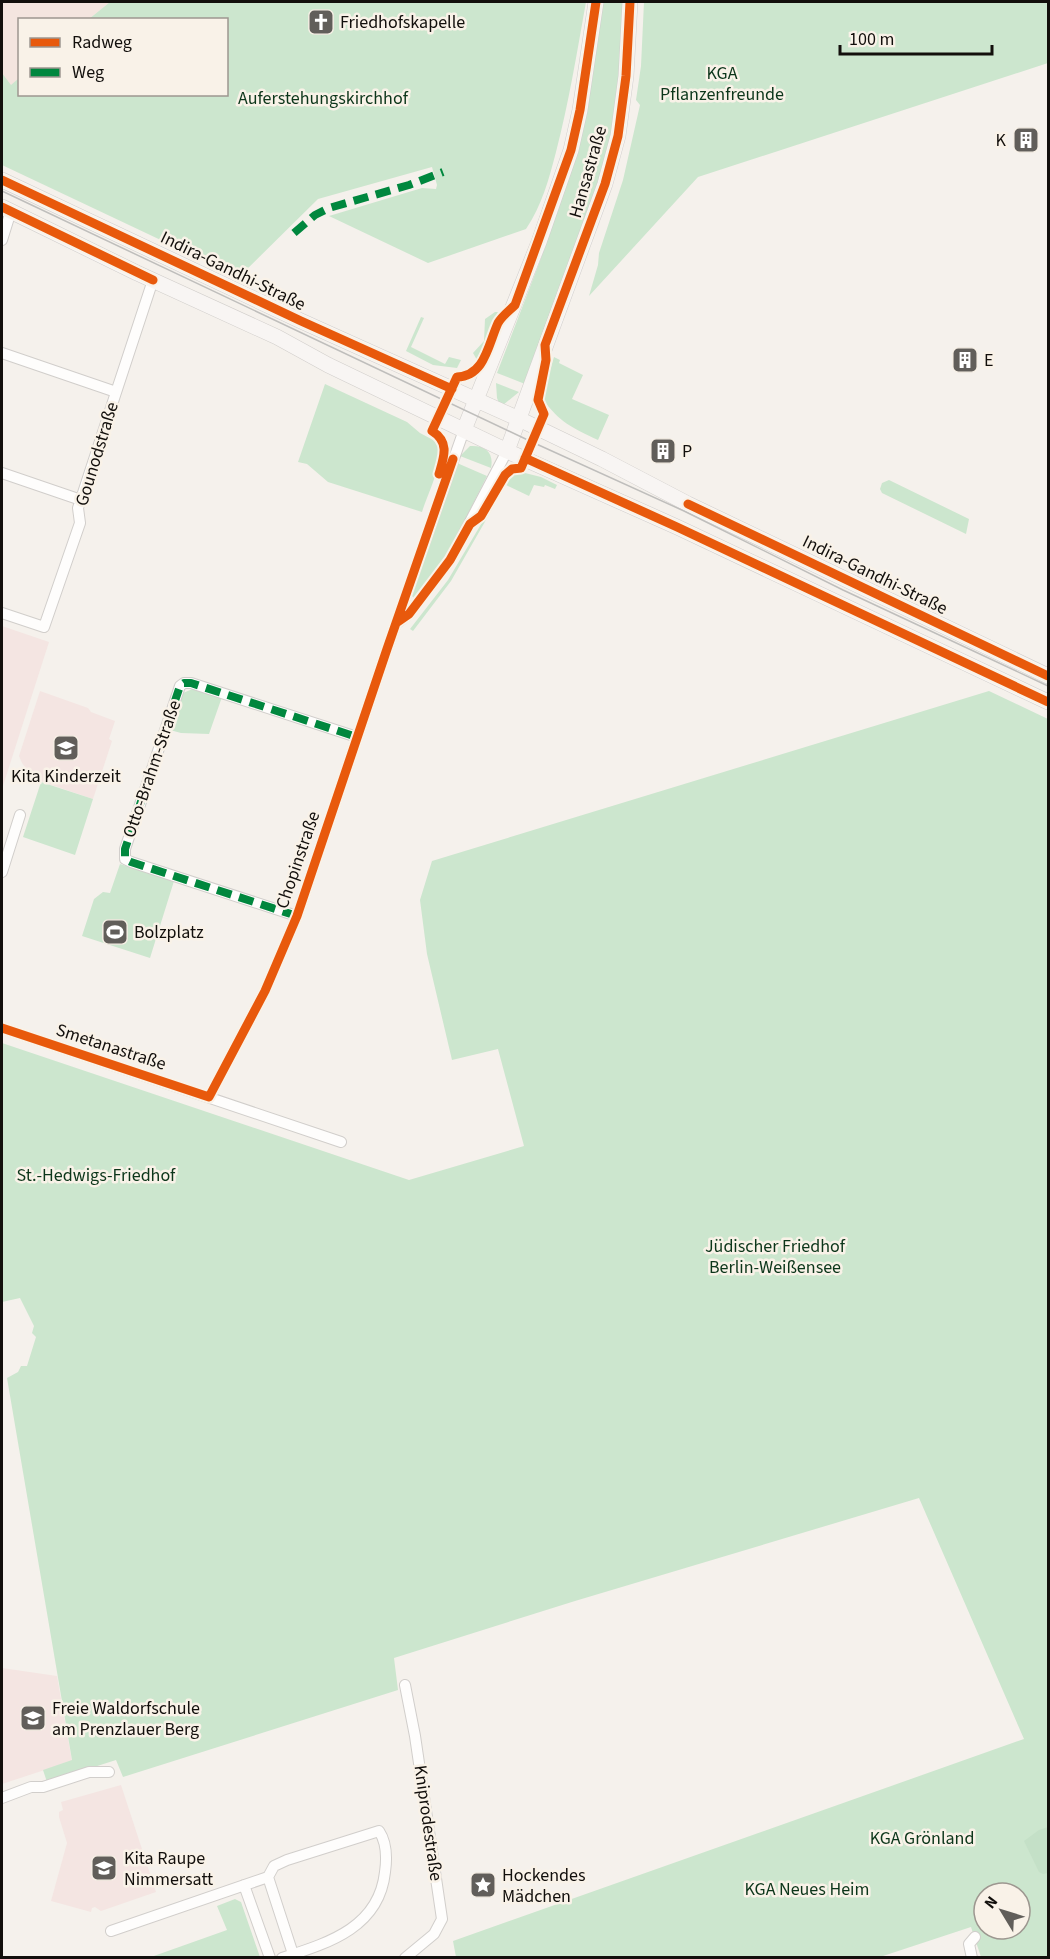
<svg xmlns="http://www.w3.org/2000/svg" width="1050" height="1959" font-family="'Source Sans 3',sans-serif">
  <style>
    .education { fill: #f4e5e2 }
    .medical { fill: #f4e5df }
    .green { fill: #cce6ce; fill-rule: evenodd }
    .forest { fill: #c4e0c7 }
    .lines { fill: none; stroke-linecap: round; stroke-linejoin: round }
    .minor-casing { stroke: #d1cecb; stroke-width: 12 }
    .secondary-casing { stroke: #d1cecb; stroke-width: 16 }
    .minor { stroke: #fefdfc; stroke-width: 10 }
    .secondary { stroke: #f8f5f3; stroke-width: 15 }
    .tram { stroke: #bfbebc; stroke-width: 1.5 }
    .quiet { stroke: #00873e; stroke-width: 8; stroke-dasharray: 15 8; stroke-linecap: butt }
    .cycleway-casing { stroke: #f9f2e8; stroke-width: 13 }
    .cycleway { stroke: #e8590c; stroke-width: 9 }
    .labels { text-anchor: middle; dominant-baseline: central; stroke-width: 5; stroke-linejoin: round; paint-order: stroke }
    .poi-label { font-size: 18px; fill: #120f0c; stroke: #f9f2e8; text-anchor: start }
    .park-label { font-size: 18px; fill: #0c361a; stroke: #f9f2e8 }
    .street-label { font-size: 18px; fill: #120f0c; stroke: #f9f2e8 }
  </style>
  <rect width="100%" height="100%" fill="#f5f1ec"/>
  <path class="education" d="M2,626L49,642L2,789Z
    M40,691L88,708L91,712L115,721L109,739L112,741L93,799L34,779L22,763L19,756Z
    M2,1668L57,1676L72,1761L2,1784Z
    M121,1785L156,1892L101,1911L95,1907L92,1908L91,1912L51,1901L67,1843L59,1817V1812L63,1810L61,1802Z"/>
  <path class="medical" d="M2,2H110L89,19L20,20L19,78L2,94Z"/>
  <path class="green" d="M110,2H586C577,52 569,102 556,152C549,179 542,205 526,229L428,263L329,216L422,188L436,189L437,185L432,167L318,199L239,277L2,165V73L11,85L19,78L20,94H226V20L89,19Z
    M602,2H625C625,59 615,132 598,186C577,253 549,318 525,384L497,373L540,261L565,188Z
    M644,2H1048V63L698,177L589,296L598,265L599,253L623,180L640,105L636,100L641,66Z
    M495,312H498L477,360L473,353L484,341L485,319Z
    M421,317L424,318L411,347L445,364L449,357L461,360L457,368L433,365L406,351Z
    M554,357L560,360L559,363L583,375L572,399L609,415L598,440C571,427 560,423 542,398Z
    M496,383L519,392L503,405L499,403L497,398Z
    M325,384L407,422L420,433L437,442C445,462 428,492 422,512L328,482L307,464L298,462Z
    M470,446C486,445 494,453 491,468L460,456Z
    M457,463L487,476L450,550L414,598L411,595Z
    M521,472L541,477L557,485L555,489L545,485L544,487L534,485L529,496L506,485L451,581L413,631L410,629L448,580L509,477L513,473Z
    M889,480L969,519L966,534L882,493L880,489L882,483Z
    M195,688L222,697L209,734L181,733L170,730L183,693Z
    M989,691L1048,719V1957H981L971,1927L880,1957H456L453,1941L1024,1739L919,1498L575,1601L394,1658L398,1690L123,1777L116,1760L47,1782L43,1770L72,1760L7,1378L18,1372L21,1366H27L36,1337L32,1333L34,1326L20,1298L2,1302V1043L409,1180L524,1146L498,1049L452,1060L427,954L420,900L432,861ZM984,1893H1020V1929H984Z
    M41,782L93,799L75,855L23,837Z
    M120,864L174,881L150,958L82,936L94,899L103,892L110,893Z
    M235,1899L241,1902L260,1957H151L227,1930L217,1906Z"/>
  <path class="forest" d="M1048,1827V1873L1043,1874L1039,1872L1024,1841L1039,1830Z"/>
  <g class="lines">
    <g class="minor-casing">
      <path id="minor" d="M2,240L11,211
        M2,353L116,392
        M2,473L81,500
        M2,613L44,627L80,523L78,508L153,280
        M397,623L409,614L450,560L507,451
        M2,872L20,815
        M297,916L131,862L125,859V849L180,686L184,683H191L357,737
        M2,1028L341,1142
        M209,1097L265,991L297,916L387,649L464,430
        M2,1798L31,1787H43L89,1772H109
        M268,1877L293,1954
        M244,1885L270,1958
        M111,1931L268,1877L274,1866L287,1860L379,1831C387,1843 387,1858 385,1872C379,1928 328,1943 282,1958
        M405,1958L434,1934L442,1919L415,1736L405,1685
        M972,1958L969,1944L975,1937"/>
    </g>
    <g class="secondary-casing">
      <path id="secondary" d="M2,180L301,321L519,419L602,459L688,504L1048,676
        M2,207L137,273L277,337L328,365L507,451L677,527L1048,702
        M464,430L539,242L571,150L580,110L596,2
        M507,451L605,184L618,136L626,76L630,2"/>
    </g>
    <use href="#minor" class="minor"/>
    <use href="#secondary" class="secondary"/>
    <path class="tram" d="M2,191L532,442L684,511L843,590L1048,686"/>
    <path class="quiet" d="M294,233L315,215L329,208L409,185L443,172
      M297,916L131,862L125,859V849L180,686L184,683H191L357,737"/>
    <g class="cycleway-casing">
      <path id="cycleway" d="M2,180L301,321L452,389
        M2,207L153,280
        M525,458L677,527L1048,702
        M439,474C444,457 450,442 432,431L457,377C485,376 488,345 498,323C502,316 509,311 515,305L571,150L580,110L596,2
        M688,504L1048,676
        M396,623L409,614L450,560L470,524L481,516L505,475L512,469L521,468L544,414L538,400L546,360L545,345L605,184L618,136L626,76L630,2
        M2,1028L209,1097L265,991L297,916L387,649L453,459"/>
    </g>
    <use href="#cycleway" class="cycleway"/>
  </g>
  <defs>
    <g id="church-square" transform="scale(1.35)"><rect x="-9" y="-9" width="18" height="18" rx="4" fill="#615e5a" stroke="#f9f2e8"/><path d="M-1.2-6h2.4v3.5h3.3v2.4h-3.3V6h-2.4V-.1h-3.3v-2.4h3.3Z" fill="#fff"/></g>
    <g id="building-square" transform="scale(1.35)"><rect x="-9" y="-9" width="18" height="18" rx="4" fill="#615e5a" stroke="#f9f2e8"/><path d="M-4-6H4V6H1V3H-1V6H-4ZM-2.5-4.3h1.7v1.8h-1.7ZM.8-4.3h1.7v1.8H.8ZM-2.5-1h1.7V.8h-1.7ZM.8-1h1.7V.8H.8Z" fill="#fff"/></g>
    <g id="school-square" transform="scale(1.35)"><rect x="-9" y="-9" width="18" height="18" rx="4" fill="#615e5a" stroke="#f9f2e8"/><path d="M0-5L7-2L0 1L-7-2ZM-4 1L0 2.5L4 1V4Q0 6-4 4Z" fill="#fff"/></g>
    <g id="stadium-square" transform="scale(1.35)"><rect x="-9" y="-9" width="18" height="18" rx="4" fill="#615e5a" stroke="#f9f2e8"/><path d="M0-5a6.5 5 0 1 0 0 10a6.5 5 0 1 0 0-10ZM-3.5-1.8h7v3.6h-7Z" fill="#fff"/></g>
    <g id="sight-square" transform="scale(1.35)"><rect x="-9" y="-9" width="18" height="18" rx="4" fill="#615e5a" stroke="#f9f2e8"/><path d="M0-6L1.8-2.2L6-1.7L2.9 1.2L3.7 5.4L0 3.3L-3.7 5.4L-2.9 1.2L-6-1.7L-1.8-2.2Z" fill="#fff"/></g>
  </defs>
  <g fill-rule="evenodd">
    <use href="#church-square" x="321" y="22"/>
    <use href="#building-square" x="1026" y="140"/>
    <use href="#building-square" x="965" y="360"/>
    <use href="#building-square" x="663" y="451"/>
    <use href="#school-square" x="66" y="748"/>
    <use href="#stadium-square" x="115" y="932"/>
    <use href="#school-square" x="33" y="1718"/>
    <use href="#school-square" x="104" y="1868"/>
    <use href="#sight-square" x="483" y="1885"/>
  </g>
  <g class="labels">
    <g class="poi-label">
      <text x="340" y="22">Friedhofskapelle</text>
      <text x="1006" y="140" text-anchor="end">K</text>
      <text x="984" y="360">E</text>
      <text x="682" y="451">P</text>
      <text x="66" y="776" text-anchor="middle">Kita Kinderzeit</text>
      <text x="134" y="932">Bolzplatz</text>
      <text x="52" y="1708">Freie Waldorfschule<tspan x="52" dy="21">am Prenzlauer Berg</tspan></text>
      <text x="124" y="1858">Kita Raupe<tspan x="124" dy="21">Nimmersatt</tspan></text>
      <text x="502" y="1875">Hockendes<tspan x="502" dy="21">Mädchen</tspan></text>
    </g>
    <g class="park-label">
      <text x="722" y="73">KGA<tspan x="722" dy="21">Pflanzenfreunde</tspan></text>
      <text x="323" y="98">Auferstehungskirchhof</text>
      <text x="96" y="1175">St.-Hedwigs-Friedhof</text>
      <text x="775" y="1246">Jüdischer Friedhof<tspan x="775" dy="21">Berlin-Weißensee</tspan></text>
      <text x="922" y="1838">KGA Grönland</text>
      <text x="807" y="1889">KGA Neues Heim</text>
    </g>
    <g class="street-label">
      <text transform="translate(588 172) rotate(-74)">Hansastraße</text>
      <text transform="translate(233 271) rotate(26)">Indira-Gandhi-Straße</text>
      <text transform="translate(97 454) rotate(-73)">Gounodstraße</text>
      <text transform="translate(875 575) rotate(26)">Indira-Gandhi-Straße</text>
      <text transform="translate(152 769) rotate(-71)">Otto-Brahm-Straße</text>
      <text transform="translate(298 860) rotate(-71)">Chopinstraße</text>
      <text transform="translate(111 1047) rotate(18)">Smetanastraße</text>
      <text transform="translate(428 1823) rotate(82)">Kniprodestraße</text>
    </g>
  </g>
  <rect width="1050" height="1959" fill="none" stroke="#120f0c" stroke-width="6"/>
  <rect x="18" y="18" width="210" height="78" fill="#f9f2e8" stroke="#9d9790" stroke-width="1.5"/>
  <rect x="30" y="38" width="30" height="9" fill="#e8590c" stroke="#9d9790" stroke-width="1.5"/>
  <text x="72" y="48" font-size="18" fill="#120f0c">Radweg</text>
  <rect x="30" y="68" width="30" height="9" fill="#00873e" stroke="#9d9790" stroke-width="1.5"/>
  <text x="72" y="78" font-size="18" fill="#120f0c">Weg</text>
  <g transform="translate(1002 1911) rotate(308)"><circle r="28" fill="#f9f2e8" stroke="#9d9790" stroke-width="1.5"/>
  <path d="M0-4.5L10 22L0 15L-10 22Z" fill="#615e5a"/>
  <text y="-9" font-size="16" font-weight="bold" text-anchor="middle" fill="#120f0c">N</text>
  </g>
  <path d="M840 45v9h152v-9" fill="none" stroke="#120f0c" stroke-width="3"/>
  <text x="849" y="45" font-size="18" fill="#120f0c" stroke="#f9f2e8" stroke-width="4.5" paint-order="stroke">100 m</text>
</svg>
